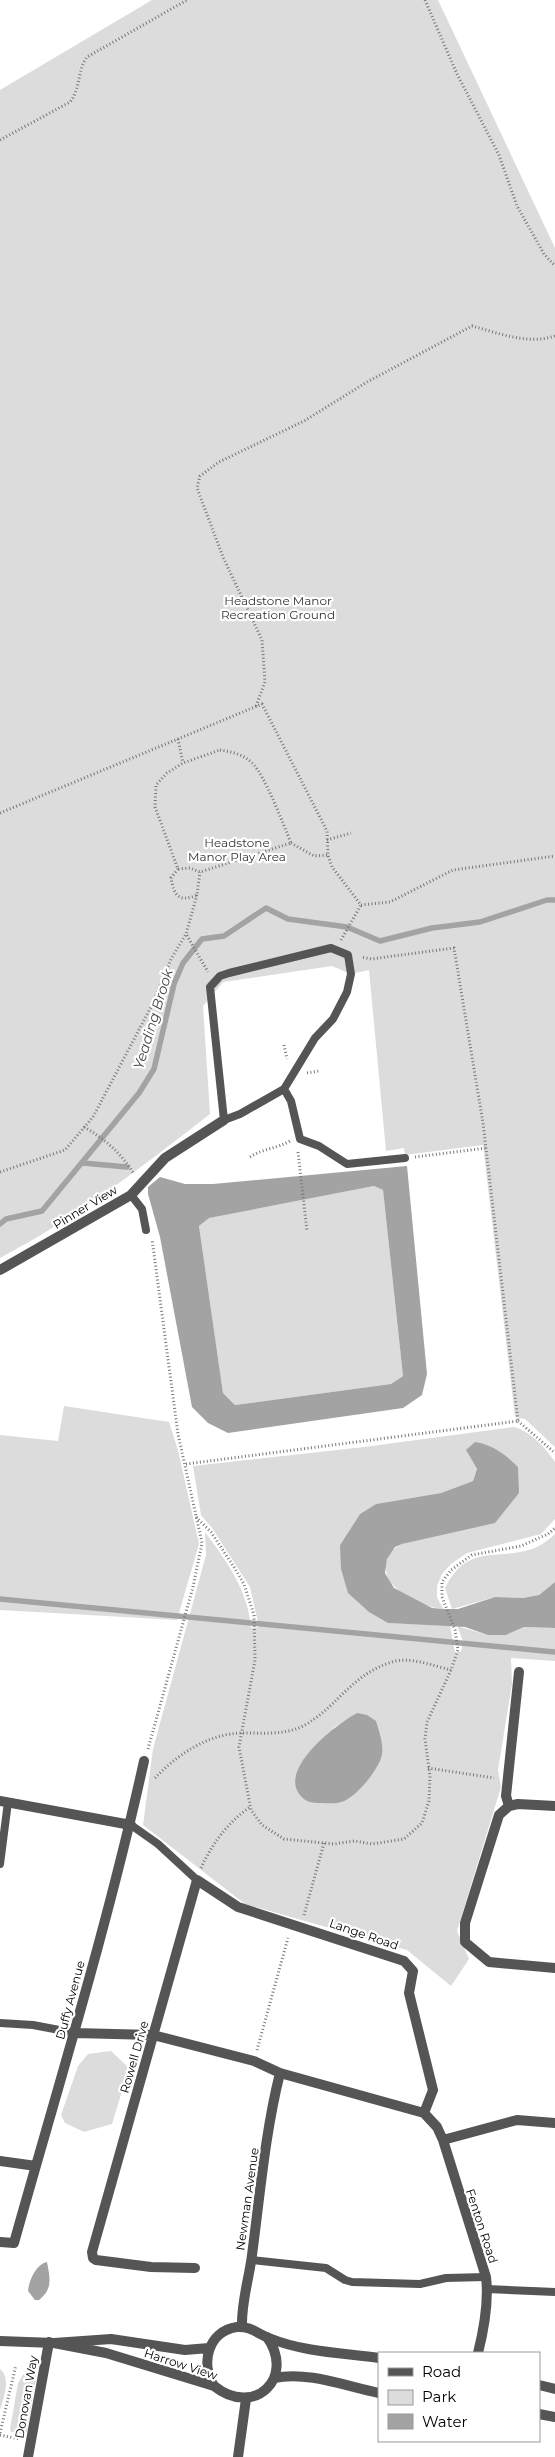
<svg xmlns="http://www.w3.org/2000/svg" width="555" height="2457" font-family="Montserrat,sans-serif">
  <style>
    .green { fill: #dcdcdc; fill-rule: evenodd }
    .water { fill: #a3a3a3; fill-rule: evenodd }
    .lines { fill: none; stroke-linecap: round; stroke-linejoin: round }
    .stream { stroke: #a3a3a3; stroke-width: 5.5 }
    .path { stroke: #777; stroke-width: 3; stroke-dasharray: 1 2.5; stroke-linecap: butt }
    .service { stroke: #555; stroke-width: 8 }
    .pedestrian { stroke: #555; stroke-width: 10 }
    .minor { stroke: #555; stroke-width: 10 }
    .tertiary { stroke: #555; stroke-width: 10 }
    .labels { text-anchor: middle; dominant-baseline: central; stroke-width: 4.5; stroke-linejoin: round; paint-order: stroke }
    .park-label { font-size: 12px; fill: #333; stroke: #fff }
    .street-label { font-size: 12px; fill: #000; stroke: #fff }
    .water-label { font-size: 14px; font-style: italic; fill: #444; stroke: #fff }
  </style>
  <rect width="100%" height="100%" fill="#fff"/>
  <path class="green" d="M152,0H438L555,248V1447L525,1419L515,1417L483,1145L405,1155L404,1148L386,1151L369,970L351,974L332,966L223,982L203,1006L210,1114C142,1167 76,1218 0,1258V90Z
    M374,1186L383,1190L403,1376L391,1384L235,1405L223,1393L199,1226L208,1218Z
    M64,1406L169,1422L178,1450L199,1544L177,1620L0,1610V1435L58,1441Z
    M514,1427C530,1431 546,1448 555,1462V1519L541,1534L467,1553L451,1564L442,1574L437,1586V1597L443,1609C422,1607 383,1590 386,1565C387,1555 393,1548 402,1544L468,1528L519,1493L466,1450L477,1469L473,1481L441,1493L376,1504L360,1514L340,1545L388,1623L450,1626L455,1652H461L463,1641L457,1626L488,1635H506L524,1627L555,1628V1661L511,1658L512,1684L498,1770L501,1787L457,1931L469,1959L451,1986L407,1950L245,1904L143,1825L153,1749L206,1555L205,1532C227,1562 248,1590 251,1628L259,1627L250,1587L212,1528L201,1515L193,1466L364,1447ZM357,1713L381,1758L364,1785L333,1728Z
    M555,1534V1582L539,1595L523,1598L495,1597L452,1609L445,1588C467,1543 496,1561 532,1549C540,1546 549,1540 555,1534Z
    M111,2051L129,2068L112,2124L84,2132L65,2123L61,2115L78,2066L88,2054Z
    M0,2369C12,2379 3,2398 0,2411Z
    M26,2370L37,2372L27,2432L24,2434L11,2432L10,2429L18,2383Z"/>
  <path class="water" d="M407,1166L427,1374L422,1395L403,1408L228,1433L208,1423L192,1407L160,1237L148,1194V1187L160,1177L185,1184H213ZM374,1186L383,1190L403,1376L391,1384L235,1405L223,1393L199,1226L209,1218Z
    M475,1442C493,1445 505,1454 518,1467L519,1493L495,1523L402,1544L395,1547L387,1559L385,1573L394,1588L432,1608L443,1609H458L495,1597L523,1598L539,1595L555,1582V1628L524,1627L506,1635H488L465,1627L388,1623L369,1612L348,1593L341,1569L340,1545L360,1514L376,1504L441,1493L473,1481L477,1469L466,1450Z
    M357,1713L367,1715L376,1721C379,1732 385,1746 381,1758C377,1771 355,1799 341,1802C336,1804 328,1803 322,1803C317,1803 308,1803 304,1799C272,1773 336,1724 357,1713Z
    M47,2262C50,2278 53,2289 39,2300H35L28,2291C29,2281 36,2264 47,2262Z"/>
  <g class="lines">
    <path class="stream" d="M83,1163L127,1167
      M0,1224L6,1219L42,1211L139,1093L154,1069L174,984L183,963L202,939L224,936L266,908L288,919L347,927L380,941L432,928L480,922L547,900H555
      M0,1599L555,1652"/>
    <path class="path" d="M425,0L457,74L499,155L517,206L544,254L555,266
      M0,140L70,102C81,88 77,71 87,57L187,0
      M256,706L265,682L262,640L223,557L197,488L200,476L219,462L304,421L367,382L472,326C498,333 528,345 555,336
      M178,739L183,763
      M220,750C232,752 243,754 252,763C265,775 283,824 291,843L200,872L190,868L178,869L155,807L156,785L167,773L183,763Z
      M0,813L262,704L327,831L328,855L332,867L361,905L390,902L453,870L555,856
      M327,840L351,833
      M291,843L314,856L328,855
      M178,869L171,878C174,895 178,903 197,895L200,872
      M197,895L186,934L208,972
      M341,940L361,905
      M284,1045L287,1059
      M307,1073L319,1071
      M84,1127C105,1139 121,1153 134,1174
      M298,1152L307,1231
      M250,1157C264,1148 276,1149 290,1141
      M415,1157L486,1148
      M0,1172L65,1150L93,1117L152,1005L171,959L186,934
      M518,1421L555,1453
      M186,1464L518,1421L483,1123L454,948L371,959L361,957
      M196,1517L211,1532L234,1567L244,1584L254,1615L255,1660L239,1747L251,1810L262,1825L284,1839L334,1844L354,1841L372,1844L404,1839L422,1823L429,1801L430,1776L425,1739L427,1722L451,1670L458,1650L455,1630L442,1597V1582L451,1570L472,1555L521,1546L548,1534L555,1528
      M148,1749L193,1587L202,1543L178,1434L152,1239
      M428,1768L494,1778
      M155,1778C178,1754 209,1733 244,1733C263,1733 285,1735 303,1726C337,1708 350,1675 392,1662C409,1656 434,1666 451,1670
      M201,1868C212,1844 228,1822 250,1807
      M304,1915L324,1843
      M257,2050L288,1938
      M0,2433L16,2365
      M0,2435L19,2439"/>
    <path class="service" d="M331,948L348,955L351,974L347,992L333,1019L315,1038L284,1089L240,1114L224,1120L210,987L220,976L229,973Z
      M284,1089L291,1101L300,1139L319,1146L347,1164L405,1158
      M131,1195L142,1209L146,1230
      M131,1825L158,1844L197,1880
      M0,1864L8,1802
      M0,2023L33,2025L75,2033
      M252,2260L326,2268L345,2280L352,2282L420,2284L446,2278L486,2277
      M487,2289L555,2292"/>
    <path class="pedestrian" d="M28,2457L49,2342"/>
    <path class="minor" d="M0,1270L131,1195L165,1158L224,1120
      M519,1672L506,1796L509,1806L499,1815L465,1923V1942L489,1962L555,1968
      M0,1801L131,1825
      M509,1806L518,1804L555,1806
      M75,2033L153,2035L254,2061L280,2073L424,2113
      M424,2113L437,2127L443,2140L486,2277C489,2302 484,2329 478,2353
      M443,2140L517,2120L555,2123
      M0,2161L36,2166
      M0,2242L14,2243C59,2083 108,1924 144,1761
      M195,2268L151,2267L96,2260L93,2258L92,2252L197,1880L238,1907L404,1961L413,1971L409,1993L433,2090L424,2113
      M242,2327C241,2303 249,2279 252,2255C260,2195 265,2133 280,2073
      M238,2457L246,2399"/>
    <path class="tertiary" d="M0,2341L54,2343L111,2339L185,2350L209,2348
      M54,2343L106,2353L214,2386C254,2418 296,2378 267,2337
      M274,2378C308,2371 345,2386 379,2393
      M539,2385L555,2389
      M214,2386C200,2364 208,2331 237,2327C251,2326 258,2334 269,2338C303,2352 343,2353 379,2358
      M539,2414L555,2417"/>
  </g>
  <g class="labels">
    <g class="park-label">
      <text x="278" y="600">Headstone Manor<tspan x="278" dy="14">Recreation Ground</tspan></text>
      <text x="237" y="842">Headstone<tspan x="237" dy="14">Manor Play Area</tspan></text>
    </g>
    <g class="street-label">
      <text transform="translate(85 1207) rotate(-31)">Pinner View</text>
      <text transform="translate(364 1934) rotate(19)">Lange Road</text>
      <text transform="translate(70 2000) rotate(-75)">Duffy Avenue</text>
      <text transform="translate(134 2057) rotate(-74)">Rowell Drive</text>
      <text transform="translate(247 2199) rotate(-82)">Newman Avenue</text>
      <text transform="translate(482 2226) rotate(72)">Fenton Road</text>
      <text transform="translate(181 2364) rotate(18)">Harrow View</text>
      <text transform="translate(26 2397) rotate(-80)">Donovan Way</text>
    </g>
    <g class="water-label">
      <text transform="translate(153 1019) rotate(-73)">Yeading Brook</text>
    </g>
  </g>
  <rect x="378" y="2352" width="162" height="90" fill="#ffffff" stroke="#999999"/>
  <rect x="388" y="2368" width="25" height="8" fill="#555555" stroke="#999999"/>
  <text x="422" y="2377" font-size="15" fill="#000000">Road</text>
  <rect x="388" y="2390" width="25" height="15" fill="#dcdcdc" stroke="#999999"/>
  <text x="422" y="2402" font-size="15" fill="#000000">Park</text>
  <rect x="388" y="2414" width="25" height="15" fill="#a3a3a3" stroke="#999999"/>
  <text x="422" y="2427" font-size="15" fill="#000000">Water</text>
</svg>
